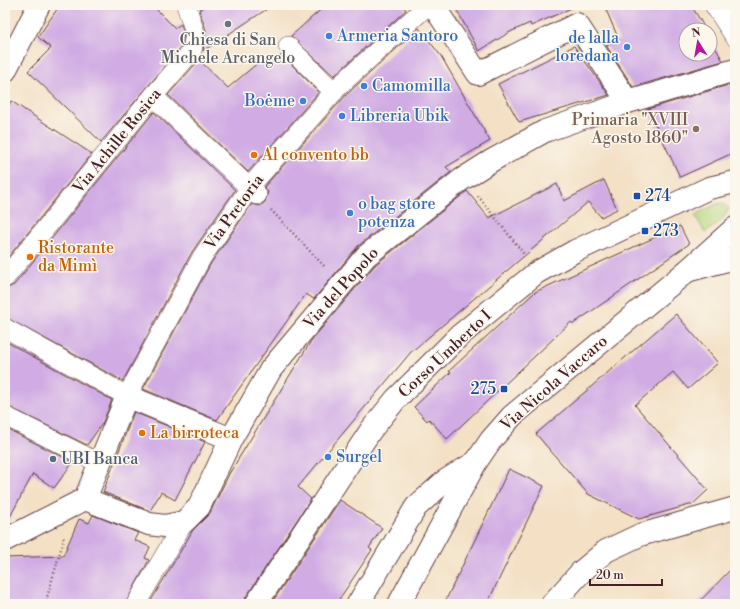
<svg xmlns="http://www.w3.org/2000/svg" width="740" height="609" font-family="'Libre Bodoni',serif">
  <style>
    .green { fill: #b5d57c; stroke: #807a54 }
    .building { fill: #d0abe4 }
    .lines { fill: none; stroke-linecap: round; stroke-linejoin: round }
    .pedestrian-casing { stroke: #633c42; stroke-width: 20 }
    .minor-casing { stroke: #633c42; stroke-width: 24 }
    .tertiary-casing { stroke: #633c42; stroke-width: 24 }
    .path { stroke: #633c42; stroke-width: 2.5; stroke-dasharray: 1 3; stroke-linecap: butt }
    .pedestrian { stroke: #fff; stroke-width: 19 }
    .minor { stroke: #fff; stroke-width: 22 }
    .tertiary { stroke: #fff; stroke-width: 22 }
    .worship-dot { fill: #6b7280; stroke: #fbf7ec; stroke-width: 1.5 }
    .shop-dot { fill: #3f7fe0; stroke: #fbf7ec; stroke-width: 1.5 }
    .education-dot { fill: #8d6e63; stroke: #fbf7ec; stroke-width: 1.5 }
    .food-dot { fill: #e8710a; stroke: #fbf7ec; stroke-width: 1.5 }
    .transit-dot { fill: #1a4fb4; stroke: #fbf7ec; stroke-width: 1.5 }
    .service-dot { fill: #5c6f8a; stroke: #fbf7ec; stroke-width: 1.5 }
    .labels { text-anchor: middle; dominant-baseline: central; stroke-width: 3; stroke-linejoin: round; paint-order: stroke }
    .shop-label { font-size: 16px; fill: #366cbe; stroke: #fbf7ec; text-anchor: start }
    .worship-label { font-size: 16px; fill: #5b616d; stroke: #fbf7ec }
    .education-label { font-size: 16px; fill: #785e54; stroke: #fbf7ec; text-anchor: end }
    .street-label { font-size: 16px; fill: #4a1f2b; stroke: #fbf7ec }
    .food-label { font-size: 16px; fill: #c56008; stroke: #fbf7ec; text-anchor: start }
    .transit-label { font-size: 16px; fill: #164399; stroke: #fbf7ec; text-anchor: start }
    .service-label { font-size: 16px; fill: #4e5e75; stroke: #fbf7ec; text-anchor: start }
  </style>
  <rect width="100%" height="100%" fill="#fbf7ec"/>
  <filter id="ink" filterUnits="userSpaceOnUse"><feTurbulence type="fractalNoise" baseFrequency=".025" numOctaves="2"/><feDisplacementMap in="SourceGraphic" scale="8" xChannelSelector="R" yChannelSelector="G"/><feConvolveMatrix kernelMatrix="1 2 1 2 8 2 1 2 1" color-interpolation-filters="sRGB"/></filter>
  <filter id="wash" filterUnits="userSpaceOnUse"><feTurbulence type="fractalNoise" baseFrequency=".012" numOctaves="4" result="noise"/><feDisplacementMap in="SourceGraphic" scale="16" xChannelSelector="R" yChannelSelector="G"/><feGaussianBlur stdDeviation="0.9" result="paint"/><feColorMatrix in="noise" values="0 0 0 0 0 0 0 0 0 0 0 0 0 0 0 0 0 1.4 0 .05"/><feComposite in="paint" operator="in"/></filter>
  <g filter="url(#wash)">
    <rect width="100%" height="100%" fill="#f3e0c5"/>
    <path class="green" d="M723,203L729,209L721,221L705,233L695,215L717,204Z"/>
    <g id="blocks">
      <path class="building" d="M60,5H152L175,28L181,24L184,34L182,46L101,142L28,71L51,48L38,37Z
        M206,5H273L203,51L206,30L199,10Z
        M326,5H402L406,10L334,76L291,36Z
        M454,5H578L531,26L530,23L510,32L479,51Z
        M604,5H691L706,30H686V54H710V38L723,61L633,87L606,45L619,40Z
        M419,28L441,56L490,141L446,167L451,172L358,246L314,299L306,294L217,420L143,389L211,263L252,204L260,206L265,202L268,192L264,187L347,94Z
        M574,46L609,95L519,122L498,84Z
        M282,55L319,92L248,172L168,95L199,60L228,88L260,61L267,67Z
        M735,83V152L680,177L648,109Z
        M11,101L92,154L5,261V112Z
        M154,112L235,190L192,252L123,381L5,317V289L14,285Z
        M604,180L617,209L601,217L588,202L411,352L298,487L311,499L246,597L244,604H149L193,530L210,513L229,474L311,341L375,265L467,191L489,218L557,184L564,201Z
        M680,226L689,244L573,324L571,322L447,439L429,419L427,421L414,407L451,372L449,371L535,292Z
        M676,314L718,363L688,389L673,372L635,405L708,490L693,504L639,519L588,494L536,434Z
        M5,341L112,400L102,424L87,445L5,405Z
        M134,412L205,442L175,500L161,492L150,511L103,492Z
        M5,428L73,462L54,488L33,474L5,526Z
        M509,469L544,486L487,604H444Z
        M340,500L382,528L369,548L372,550L336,604H271Z
        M93,515L138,533L134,540L150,547L145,558L149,560L125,604H5V558L63,556L79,519L89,523Z
        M735,565V604H697Z"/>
    </g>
  </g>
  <g filter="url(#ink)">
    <use href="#blocks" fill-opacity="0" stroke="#633c42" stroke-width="1"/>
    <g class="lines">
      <g class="pedestrian-casing">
        <path id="pedestrian" d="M714,5L735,37
          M288,46L334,92
          M153,96L257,195
          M5,278L153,96L192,51L195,33L186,5
          M5,328L127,396L202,257L254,182L339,86L428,5
          M5,416L99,463
          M136,604L184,522"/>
      </g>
      <g class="minor-casing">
        <path id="minor" d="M433,5L478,74L577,24L628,102
          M5,71L39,5
          M687,271L735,258
          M85,499L149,524L165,526L184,522L199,507L231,439L271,369L366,256L461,180L491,161L545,131L628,102L735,70
          M5,540L85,499L127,396L231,439
          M358,604L416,507L445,481L476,462
          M552,604L581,572L606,551L640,535L735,508"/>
      </g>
      <g class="tertiary-casing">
        <path id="tertiary" d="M256,604L371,430L396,399L459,336L536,273L575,251L709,188L735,182
          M399,604L476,462L491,440L512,416L687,271L735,228"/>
      </g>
      <path class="path" d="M478,196L524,254
        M271,210L325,267
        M45,604L64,539L62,536"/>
      <use href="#pedestrian" class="pedestrian"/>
      <use href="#minor" class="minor"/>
      <use href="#tertiary" class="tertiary"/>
    </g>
  </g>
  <circle class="worship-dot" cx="228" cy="24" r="4"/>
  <g class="shop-dot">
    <circle cx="329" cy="36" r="4"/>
    <circle cx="627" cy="47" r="4"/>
    <circle cx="364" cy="86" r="4"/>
    <circle cx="303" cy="101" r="4"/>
    <circle cx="342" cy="116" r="4"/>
    <circle cx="350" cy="213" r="4"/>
    <circle cx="328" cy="457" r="4"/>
  </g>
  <circle class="education-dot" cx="696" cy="129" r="4"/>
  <g class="food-dot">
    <circle cx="254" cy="155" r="4"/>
    <circle cx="30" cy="257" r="4"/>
    <circle cx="142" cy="433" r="4"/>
  </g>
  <g class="transit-dot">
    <rect x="633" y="192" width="8" height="8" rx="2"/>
    <rect x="641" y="227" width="8" height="8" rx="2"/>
    <rect x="500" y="385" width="8" height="8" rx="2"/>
  </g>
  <circle class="service-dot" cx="53" cy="459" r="4"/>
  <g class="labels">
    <g class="shop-label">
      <text x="337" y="36">Armeria Santoro</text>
      <text x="619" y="38" text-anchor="end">de lalla<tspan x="619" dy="18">loredana</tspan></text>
      <text x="372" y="86">Camomilla</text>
      <text x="295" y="101" text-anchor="end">Boėme</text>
      <text x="350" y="116">Libreria Ubik</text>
      <text x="358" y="204">o bag store<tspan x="358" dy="18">potenza</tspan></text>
      <text x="336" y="457">Surgel</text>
    </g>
    <g class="worship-label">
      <text x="228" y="40">Chiesa di San<tspan x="228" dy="18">Michele Arcangelo</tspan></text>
    </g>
    <g class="education-label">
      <text x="688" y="120">Primaria "XVIII<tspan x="688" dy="18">Agosto 1860"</tspan></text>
    </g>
    <g class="street-label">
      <text transform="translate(117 141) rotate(-51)">Via Achille Rosica</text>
      <text transform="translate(234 212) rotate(-54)">Via Pretoria</text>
      <text transform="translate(341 288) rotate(-48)">Via del Popolo</text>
      <text transform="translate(445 354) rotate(-43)">Corso Umberto I</text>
      <text transform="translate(554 383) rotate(-41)">Via Nicola Vaccaro</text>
    </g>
    <g class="food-label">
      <text x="262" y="155">Al convento bb</text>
      <text x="38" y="248">Ristorante<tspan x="38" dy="18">da Mimì</tspan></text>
      <text x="150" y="433">La birroteca</text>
    </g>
    <g class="transit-label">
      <text x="645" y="196">274</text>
      <text x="653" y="231">273</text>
      <text x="496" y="389" text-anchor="end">275</text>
    </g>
    <g class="service-label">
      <text x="61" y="459">UBI Banca</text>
    </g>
  </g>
  <rect width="740" height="609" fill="none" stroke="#fbf7ec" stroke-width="20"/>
  <g transform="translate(698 42) rotate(349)"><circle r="19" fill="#fbf7ec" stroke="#b4a19f"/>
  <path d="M0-3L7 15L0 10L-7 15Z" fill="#b5179e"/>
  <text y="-6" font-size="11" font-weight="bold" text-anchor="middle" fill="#4a1f2b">N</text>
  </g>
  <path d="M590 579v6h72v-6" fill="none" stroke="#4a1f2b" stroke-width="2"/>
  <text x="596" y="579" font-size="12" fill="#4a1f2b" stroke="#fbf7ec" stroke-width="3" paint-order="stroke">20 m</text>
</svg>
